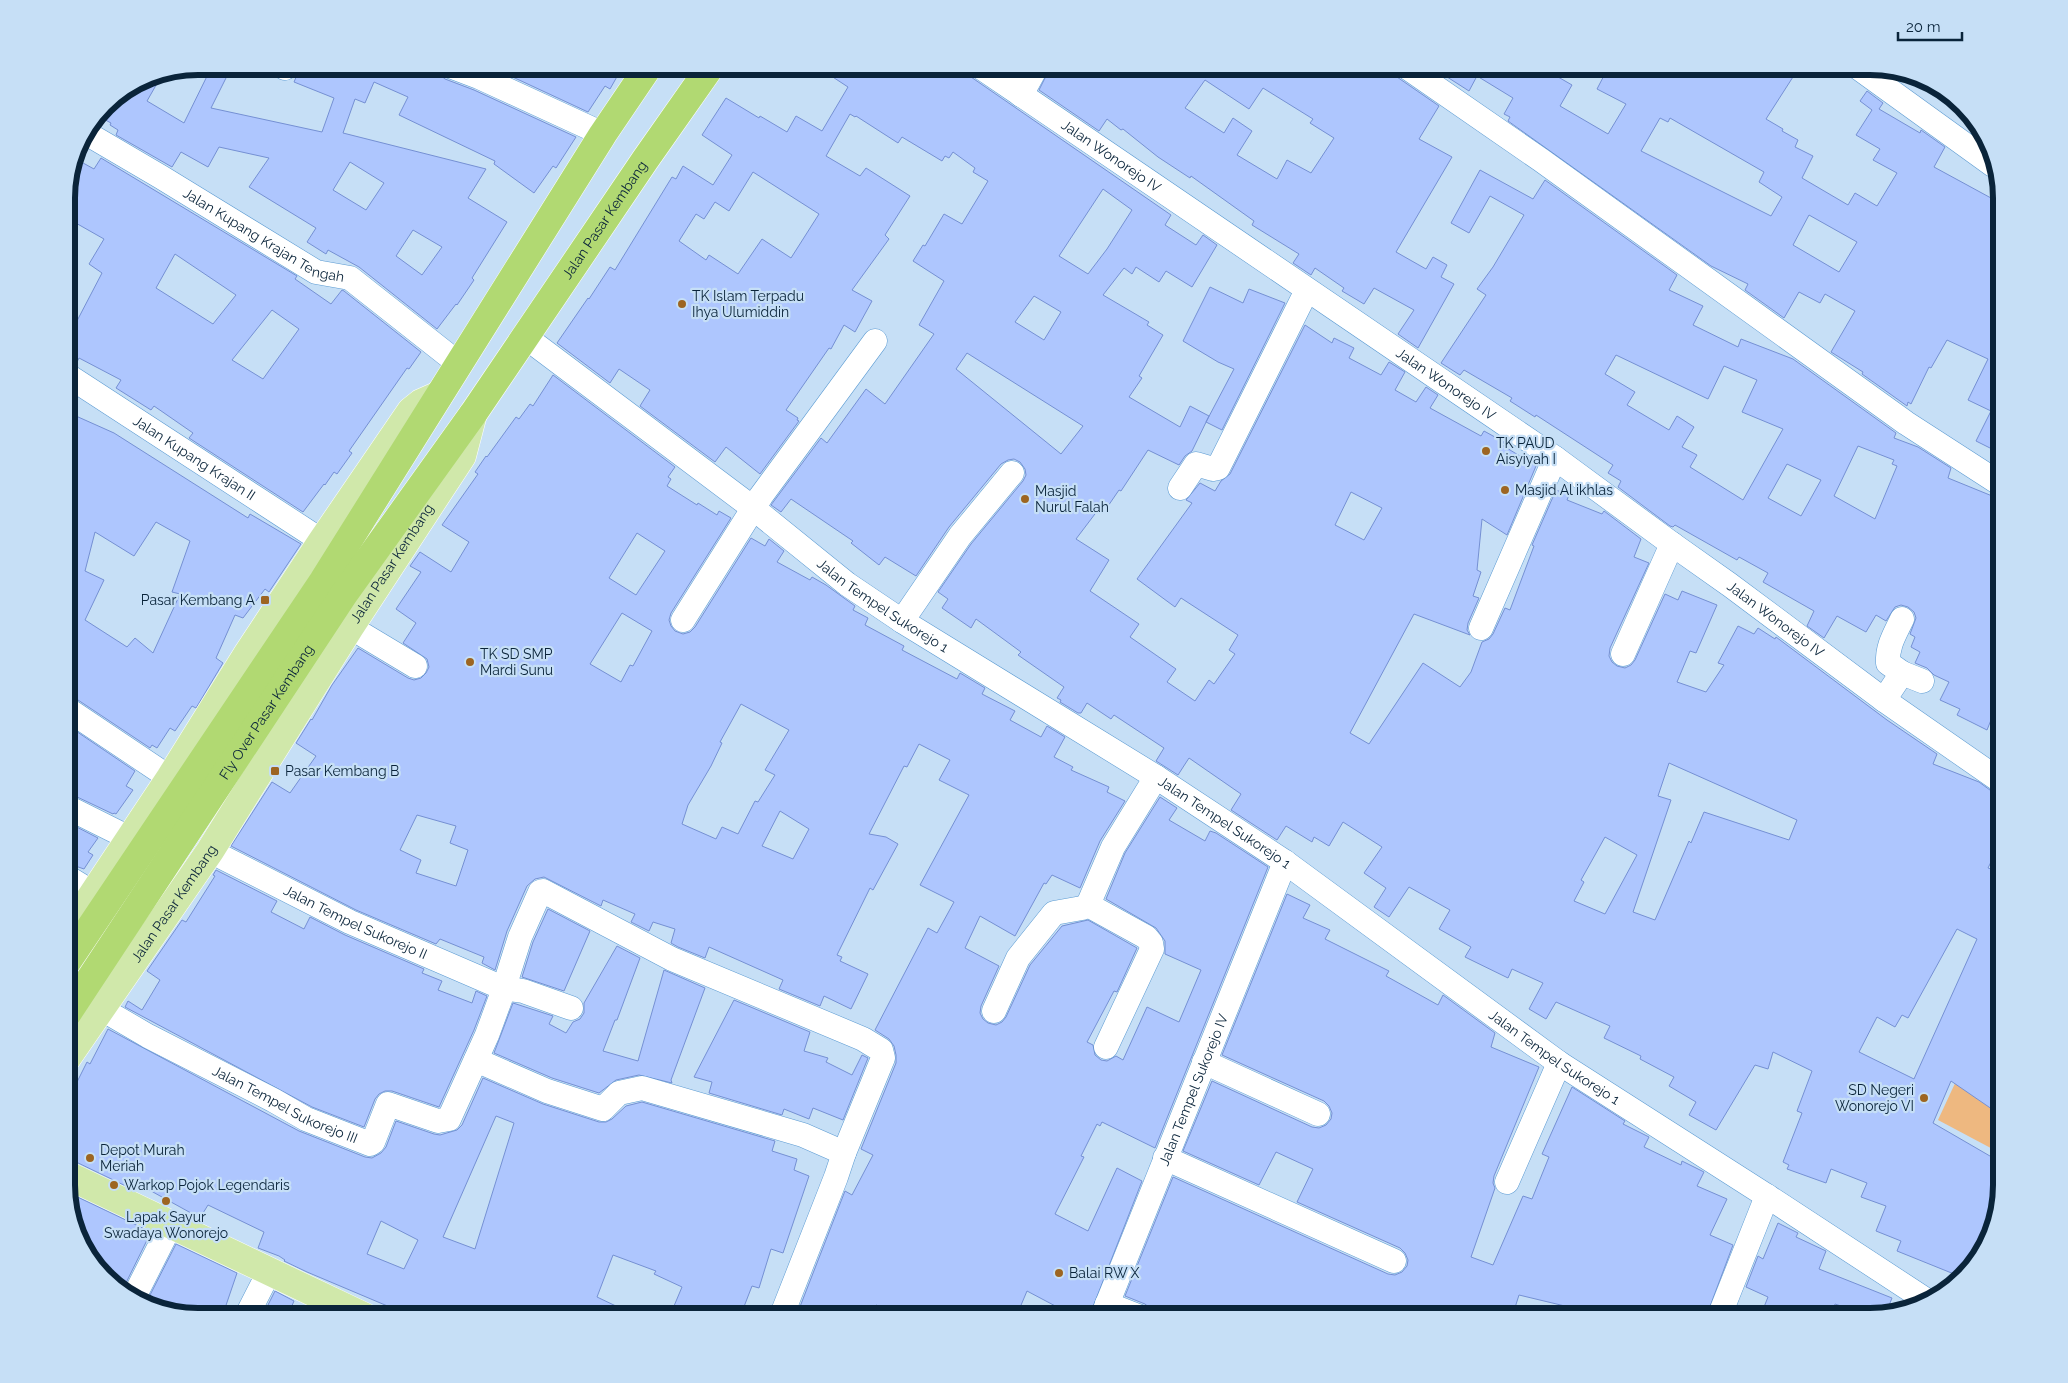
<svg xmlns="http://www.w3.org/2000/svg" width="2068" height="1383" font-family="Raleway,sans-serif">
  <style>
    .green { fill: #eeb880 }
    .building { fill: #aec6fe; stroke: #7590d3; fill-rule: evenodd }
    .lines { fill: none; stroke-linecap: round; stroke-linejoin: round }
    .minor-casing { stroke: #5c9bd2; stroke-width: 25 }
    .major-casing { stroke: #fff; stroke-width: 29 }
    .highway-casing { stroke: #fff; stroke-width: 29 }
    .minor { stroke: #fff; stroke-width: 24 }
    .major { stroke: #d0e8aa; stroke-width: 28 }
    .highway { stroke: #b1d972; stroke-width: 28 }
    .poi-dot { fill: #9d6521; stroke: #c6dff6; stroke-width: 2 }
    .labels { text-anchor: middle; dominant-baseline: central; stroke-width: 4.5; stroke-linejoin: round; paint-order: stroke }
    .street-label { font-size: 14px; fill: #0a243a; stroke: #c6dff6 }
    .poi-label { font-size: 14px; fill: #0a243a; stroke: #c6dff6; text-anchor: start }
    .rim { fill: none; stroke: #0a243a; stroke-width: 6 }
  </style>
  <rect width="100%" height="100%" fill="#c6dff6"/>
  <path class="green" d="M1957,1079L2002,1108V1154L1938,1120Z"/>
  <path class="building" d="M212,66H232L211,108L322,132L334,98L294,82L301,66H437L439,74L445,79L474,90L576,137L556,168L553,166L534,193L494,164L495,161L399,115L408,97L374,82L365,103L355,99L343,133L486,169L468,198L507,222L472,278L474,280L457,305L456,304L437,329L359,267L328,250L326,254L307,242L316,228L249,187L269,158L219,147L208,167L181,152L172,167L116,135L118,130L110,125L111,123L98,116L105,105L148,76L163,73L147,101L184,123ZM350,162L384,183L366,210L333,190ZM413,230L442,247L422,275L396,256Z
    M489,66H623L610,89L605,86L588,112Z
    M816,66H959L966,70L971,77L1171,215L1165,225L1196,245L1203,235L1217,245L1192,287L1166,271L1159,282L1136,267L1132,274L1124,268L1103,295L1149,322L1147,325L1163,335L1139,376L1142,378L1129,397L1180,427L1190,406L1209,416L1192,451L1185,456L1179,465L1148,450L1121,491L1119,490L1106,509L1101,506L1076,539L1109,560L1090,591L1139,624L1130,637L1176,669L1167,682L1195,701L1209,680L1214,684L1235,654L1229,650L1238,635L1181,598L1175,607L1137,579L1192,503L1186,500L1200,483L1215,491L1221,481L1230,474L1305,325L1332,343L1334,338L1354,348L1349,358L1381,375L1389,362L1405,372L1395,390L1416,402L1426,387L1438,395L1430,408L1481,436L1484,431L1504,442L1502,445L1536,466L1507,535L1482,519L1477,570L1481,572L1473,596L1479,598L1468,623L1467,630L1470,635L1414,614L1350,733L1369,744L1423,663L1460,687L1471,672L1482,642L1489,639L1493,634L1505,608L1510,610L1534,546L1532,545L1556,490L1569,495L1567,500L1602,514L1604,511L1641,539L1634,557L1649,563L1610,648L1609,656L1612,662L1617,666L1625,668L1631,665L1635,660L1665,594L1678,600L1682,591L1717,605L1696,653L1690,651L1677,682L1706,692L1724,665L1718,663L1738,626L1754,634L1758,628L1775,639L1776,637L1887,720L1937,754L1933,764L1979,782L1994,793L2002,796V840L1988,868L2002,873V953L1992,977L2002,980V1116L1951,1081L1933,1123L2002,1163V1185L1979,1258L1959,1276L1897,1251L1901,1241L1876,1231L1886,1206L1861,1197L1867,1183L1831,1169L1826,1183L1787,1169L1789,1165L1783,1162L1802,1113L1797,1111L1812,1071L1773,1052L1768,1069L1755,1065L1716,1130L1689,1115L1696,1102L1669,1086L1674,1077L1640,1059L1641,1056L1604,1038L1610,1026L1556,1002L1546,1019L1529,1009L1543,983L1512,969L1508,978L1465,957L1471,947L1439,929L1450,910L1409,887L1389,917L1374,907L1386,888L1364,873L1382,847L1343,822L1329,846L1314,837L1312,842L1286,826L1277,840L1231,810L1241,794L1189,758L1178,775L1156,761L1164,748L1114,715L1111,719L1087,703L1081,713H1078L1060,702L1061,700L1057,698L1064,687L1018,655L1021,652L976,619L971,628L942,608L948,599L938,592L971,544L1023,481L1026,475L1025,469L1020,462L1014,459L1008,460L1001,464L949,527L916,576L885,557L879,565L851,543L853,541L791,499L781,512L771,505L821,438L827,443L866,389L885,404L934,334L919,325L944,281L913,261L923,245L925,246L944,214L962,224L988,181L973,172L975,168L953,152L949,158L945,156L942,161L902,137L898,143L856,116L855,117L850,114L826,156L860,176L866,168L910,196L885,235L889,239L852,290L872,301L855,332L844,325L831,349L829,348L786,410L798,418L797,420L799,421L760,474L726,447L715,462L640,406L650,390L619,369L610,383L557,343L588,298L589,299L610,267L615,270L672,177L676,179L683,166L713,185L732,155L702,135L726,98L759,118L760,116L787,132L796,116L822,131L848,87ZM753,172L819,214L791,258L762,239L738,274L709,255L706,260L679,241L696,214L704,219L715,202L729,211ZM1103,189L1132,210L1107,249L1088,274L1059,256ZM1034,296L1061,312L1044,340L1015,322ZM967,353L1083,426L1061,454L956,369ZM1351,492L1382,508L1364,540L1335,525ZM1669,763L1797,820L1789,840L1704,812L1691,843L1689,841L1655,920L1633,912L1671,800L1658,796ZM1605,837L1637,855L1605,914L1574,901L1584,882L1581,880ZM1957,929L1977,939L1914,1079L1859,1052L1877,1017L1895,1027L1902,1015L1908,1018Z
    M1051,66H1391L1393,72L1397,77L1439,106L1419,139L1452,157L1396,252L1426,269L1433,257L1447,265L1441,277L1454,284L1418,348L1398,334L1414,310L1374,288L1364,304L1342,291L1344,288L1315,268L1311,275L1293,263L1299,254L1252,225L1254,221L1191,176L1190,178L1158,157L1123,129L1121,130L1107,119L1099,131L1039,90ZM1205,80L1249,109L1263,88L1313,119L1310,123L1334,138L1311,173L1287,160L1277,179L1237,155L1252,131L1233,118L1224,133L1185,108Z
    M1430,66H1539L1572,85L1560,106L1608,134L1626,104L1597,89L1609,66H1800L1766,119L1783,129L1782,131L1798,140L1795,147L1813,156L1802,178L1848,205L1855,193L1877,206L1897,173L1873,160L1880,149L1856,135L1872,110L1860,101L1867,91L1883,103L1879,109L1920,133L1921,130L1945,147L1934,167L2002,204V454L1976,441L1991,411L1968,400L1988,359L1947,340L1931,368L1929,367L1911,404L1908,402L1907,406L1862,374L1863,372L1831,352L1855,311L1825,294L1820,303L1799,292L1784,318L1745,290L1748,284L1711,266L1508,121L1510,117L1504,114L1513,98L1477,76L1469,91ZM1660,118L1668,122L1670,118L1764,172L1759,182L1782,197L1771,216L1641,151ZM1809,215L1857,242L1839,272L1793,245Z
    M74,158L94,169L101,158L297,276L295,279L331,304L342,290L344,291L421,352L409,369L407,368L349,451L352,453L337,474L334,472L325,485L324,484L303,512L189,438L193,433L154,406L151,410L116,388L121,380L79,358L76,364L67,361V340L102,273L89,264L104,239L67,218V190ZM175,254L236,295L213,324L156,288ZM272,310L299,329L263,379L232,360Z
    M1480,170L1533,199L1545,180L1677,275L1669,290L1703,306L1693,325L1738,347L1741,339L1793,359L1896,433L1894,438L1918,447L1951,468L1948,478L2002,500V727L1991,720L1987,730L1957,715L1960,709L1940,700L1949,682L1934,675L1927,668L1915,663L1920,652L1911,647L1915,637L1910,634L1916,618L1914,612L1908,607L1901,605L1895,607L1886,621L1876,615L1866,632L1837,616L1824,638L1807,626L1814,611L1763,582L1768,573L1739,557L1737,560L1675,525L1673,527L1670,526L1618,487L1621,481L1608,473L1613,465L1536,415L1535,417L1510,401L1512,398L1464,370L1460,375L1441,363L1486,295L1477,289L1493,267L1524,215L1490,196L1469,233L1451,223ZM1616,355L1708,399L1724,366L1757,380L1742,412L1783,429L1743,500L1690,467L1697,455L1682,447L1694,427L1677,416L1669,430L1627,405L1635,392L1605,374ZM1858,446L1894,460L1892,464L1897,466L1875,519L1834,496ZM1787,464L1821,480L1801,516L1768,498Z
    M1210,287L1243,303L1249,289L1285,303L1222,430L1206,422L1234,369L1218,362L1183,341Z
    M553,375L675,467L668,477L671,479L667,486L697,505L698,503L717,515L719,511L731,518L671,613L669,620L671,626L675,631L683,634L690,632L695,627L751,538L765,546L769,539L784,551L777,562L810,580L812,577L826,585L855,606L853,610L868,618L865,625L904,646L902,650L957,679L960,673L985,688L982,694L1015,711L1010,720L1041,737L1047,726L1065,737L1054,757L1073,767L1071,770L1109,787L1107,792L1125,801L1100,841L1080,888L1052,875L1046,884L1044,883L1015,936L980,916L965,948L999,966L981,1006L980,1013L983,1019L988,1023L996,1025L1002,1022L1006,1017L1030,965L1062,926L1088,920L1137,948L1117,992L1114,991L1087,1042L1093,1045L1095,1055L1101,1060L1107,1061L1116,1056L1123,1060L1147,1007L1179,1022L1201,970L1165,954V941L1156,928L1106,899L1125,853L1160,797L1177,808L1169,820L1205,841L1210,831L1216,833L1268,867L1155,1148L1102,1122L1100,1126L1097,1124L1081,1156L1084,1157L1055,1214L1088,1231L1117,1168L1142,1181L1089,1317H1057L1061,1309L1027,1291L1016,1317H908L876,1305L872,1317H796L845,1191L852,1195L873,1155L861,1149L896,1063V1055L894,1046L889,1039L875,1030L928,928L937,933L954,902L920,885L969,795L939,780L950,760L919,744L907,767L904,766L869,834L886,837L898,844L873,890L870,888L837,955L842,957L840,961L868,974L851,1009L824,996L820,1006L779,989L783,980L709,947L705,958L678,947L671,943L675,929L653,922L649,931L631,922L635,914L603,900L601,906L544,877L535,879L527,886L507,931L495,970L482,963L484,957L440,939L436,944L356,910L231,846L272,782L290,793L316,756L296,743L311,719L312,720L332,685L358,648L408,678L414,680L421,678L426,673L429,667L427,659L403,643L416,623L396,609L421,572L410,566L420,552L451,572L469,542L442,525L478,474L475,472L486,456L487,457L516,417L519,419L530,404L533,406ZM637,533L665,551L636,595L609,578ZM622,613L652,631L633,666L630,665L621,682L590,664ZM741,704L789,730L765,770L775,775L758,802L755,801L738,834L722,827L716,839L682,824L688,805L711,766L722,743L720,742ZM780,811L809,829L793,859L762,846ZM417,815L456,826L450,843L468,850L456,886L416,873L421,860L400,850Z
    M67,412L114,433L248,518L250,514L301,544L269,592L265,589L243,618L235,615L216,658L223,663L196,708L192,706L175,731L170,728L157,748L152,745L150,748L75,698L67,695ZM156,522L190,541L172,592L180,594L153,653L135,638L127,647L85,620L104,580L85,571L95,532L134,556Z
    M67,725L135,771L126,786L133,790L116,814L114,813L113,814L73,795L67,793Z
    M67,822L98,838L88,852L93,855L84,869L67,863Z
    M216,870L277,901L271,912L304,929L310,917L345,935L424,969L422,973L442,981L438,990L472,1003L476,991L487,996L474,1030L439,1107L392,1091H385L379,1094L375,1099L364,1127L312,1107L125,1007L128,1001L142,1010L160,980L147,971L182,920L186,922L215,876L213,875Z
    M1287,894L1310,905L1303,918L1330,930L1325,939L1389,971L1386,976L1438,1005L1443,995L1495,1033L1491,1047L1539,1067L1494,1176L1493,1183L1495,1188L1471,1257L1493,1265L1523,1196L1532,1199L1549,1157L1542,1154L1572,1087L1625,1121L1623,1124L1649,1137L1644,1147L1681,1165L1682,1161L1704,1172L1697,1186L1727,1199L1710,1235L1733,1245L1706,1317H1566L1569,1307L1519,1295L1512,1317H1153L1151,1309L1145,1304L1125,1296L1173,1177L1388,1274L1395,1275L1402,1272L1407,1266L1408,1260L1405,1253L1400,1248L1297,1202L1313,1169L1276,1152L1259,1185L1183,1151L1212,1081L1312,1127L1319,1128L1326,1125L1331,1119L1332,1113L1329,1106L1324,1101L1222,1055Z
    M548,909L590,931L564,991L522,977L533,942Z
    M617,946L640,958L617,1020H615L603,1051L638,1061L664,970L705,988L671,1080L672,1083L639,1075L616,1080L599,1093L552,1078L494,1053L513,1003L553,1016L549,1024L566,1033L573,1022L580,1019L584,1013V1003Z
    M734,1000L810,1032L804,1051L828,1058L826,1062L852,1075L862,1055L868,1058L843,1120L813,1108L809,1119L784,1109L782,1115L709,1093L712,1082L694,1077Z
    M108,1029L299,1131L365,1157L372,1158L381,1153L386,1147L396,1121L434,1134L440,1135L457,1130L462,1125L483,1078L543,1104L599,1122H606L612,1119L626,1106L642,1102L775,1141L772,1151L797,1159L794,1170L809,1176L783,1253L771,1249L759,1288L752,1286L740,1317H677L680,1309L674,1306L682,1287L654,1274L656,1271L613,1255L597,1297L639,1317H426L406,1309L404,1313L307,1272L284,1261L285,1260L279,1256L258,1248L264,1232L208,1205L200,1218L133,1181L130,1188L74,1161L67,1160V1088L70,1079L77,1082L87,1062L90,1064ZM496,1116L514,1123L475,1249L443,1237ZM381,1221L418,1240L404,1269L367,1254Z
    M67,1192L151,1232L122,1291L84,1250Z
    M1778,1223L1798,1233L1796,1237L1826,1251L1819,1269L1892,1298L1886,1313L1871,1316L1835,1304L1830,1317H1760L1768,1297L1746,1287L1758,1256L1763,1259Z
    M176,1244L237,1273L222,1317H198L147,1301Z
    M275,1291L294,1301L287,1317H262Z"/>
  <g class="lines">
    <g class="minor-casing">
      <g id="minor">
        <path d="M450,66L479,77L603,134"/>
        <path id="s1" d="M979,66L1555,458L1672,544L1730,585L1884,700L2002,782"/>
        <path d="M1405,66L1541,160L1906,423L2002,485"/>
        <path d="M1856,66L1993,165"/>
        <path d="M285,68L286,66"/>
        <path d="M1021,95L1037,66"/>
        <path id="s2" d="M86,133L161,177L316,272L350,278L459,364"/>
        <path id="s3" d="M524,336L753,508L847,584L902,621L1156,777L1285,862L1559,1063L1767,1196L1929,1302"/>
        <path id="s4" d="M67,375L322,541"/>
        <path d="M1180,488L1196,464L1213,469L1218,468L1307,290"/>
        <path d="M683,620L761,496L875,341"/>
        <path d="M902,621L960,536L1012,473"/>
        <path d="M350,627L415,666"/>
        <path d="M1481,628L1555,458"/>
        <path d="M1623,654L1672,544"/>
        <path d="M1902,673L1922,681"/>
        <path d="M1884,700L1902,673L1888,663C1887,646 1895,634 1902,619"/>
        <path d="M67,709L170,778"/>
        <path d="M67,807L129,838"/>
        <path id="s5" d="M210,851L350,922L503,988L523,991L571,1008"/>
        <path d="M67,877L93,893"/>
        <path d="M1088,905L1146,937L1151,943L1152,949L1106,1047"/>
        <path id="s6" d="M100,1008L148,1036L273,1100L306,1119L370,1144L373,1142L388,1104L438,1121L449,1119L487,1035L501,997L520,937L540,892L543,891L672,959L863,1039L881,1050L883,1058L844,1153"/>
        <path d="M994,1011L1018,958L1054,913L1082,908L1088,905L1113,847L1156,777"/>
        <path d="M476,1060L547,1091L603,1109L619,1093L642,1088L803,1135L844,1153L836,1177L781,1317"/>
        <path d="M1204,1062L1318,1114"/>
        <path d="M1165,1158L1394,1261"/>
        <path d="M1507,1182L1559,1063"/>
        <path d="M134,1297L171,1224"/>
        <path d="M1107,1304L1140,1317"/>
        <path d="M246,1317L269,1272"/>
        <path id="s7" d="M1102,1317L1285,862"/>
        <path d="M1719,1317L1767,1196"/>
      </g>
    </g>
    <g class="major-casing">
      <g id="major">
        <path d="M67,933L170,778L248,653L322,541L411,411L421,403L439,395"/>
        <path id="s8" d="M67,1058L210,851L350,627L462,456L473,414"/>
        <path d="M67,1175L365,1317"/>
      </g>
    </g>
    <g class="highway-casing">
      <g id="highway">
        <path d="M67,962L323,581L603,134L649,66"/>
        <path id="s9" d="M67,1014L344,594L473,414L645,160L711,66"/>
      </g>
    </g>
    <use href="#minor" class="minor"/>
    <use href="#major" class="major"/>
    <use href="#highway" class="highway"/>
  </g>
  <g class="poi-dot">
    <circle cx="682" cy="304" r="5"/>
    <circle cx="1486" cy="451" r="5"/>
    <circle cx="1505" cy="490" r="5"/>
    <circle cx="1025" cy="499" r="5"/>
    <rect x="260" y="595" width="10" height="10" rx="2.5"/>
    <circle cx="470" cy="662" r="5"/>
    <rect x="270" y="766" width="10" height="10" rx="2.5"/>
    <circle cx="1924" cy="1098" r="5"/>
    <circle cx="90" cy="1158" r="5"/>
    <circle cx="114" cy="1185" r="5"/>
    <circle cx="166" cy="1201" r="5"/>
    <circle cx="1059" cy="1273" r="5"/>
  </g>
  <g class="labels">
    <g class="street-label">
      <text stroke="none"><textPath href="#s1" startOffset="160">Jalan Wonorejo IV</textPath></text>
      <text stroke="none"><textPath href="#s9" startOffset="959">Jalan Pasar Kembang</textPath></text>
      <text stroke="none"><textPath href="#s2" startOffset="206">Jalan Kupang Krajan Tengah</textPath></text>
      <text stroke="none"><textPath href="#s1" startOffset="565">Jalan Wonorejo IV</textPath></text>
      <text stroke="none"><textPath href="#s4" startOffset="152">Jalan Kupang Krajan II</textPath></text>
      <text stroke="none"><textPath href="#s8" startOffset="592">Jalan Pasar Kembang</textPath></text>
      <text stroke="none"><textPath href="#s3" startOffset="449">Jalan Tempel Sukorejo 1</textPath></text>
      <text stroke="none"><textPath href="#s1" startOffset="970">Jalan Wonorejo IV</textPath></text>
      <text stroke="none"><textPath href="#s9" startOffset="362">Fly Over Pasar Kembang</textPath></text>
      <text stroke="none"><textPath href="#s3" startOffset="854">Jalan Tempel Sukorejo 1</textPath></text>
      <text stroke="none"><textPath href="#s8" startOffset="188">Jalan Pasar Kembang</textPath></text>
      <text stroke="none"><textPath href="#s5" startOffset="162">Jalan Tempel Sukorejo II</textPath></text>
      <text stroke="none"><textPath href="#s3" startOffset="1259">Jalan Tempel Sukorejo 1</textPath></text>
      <text stroke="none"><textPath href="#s7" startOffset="245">Jalan Tempel Sukorejo IV</textPath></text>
      <text stroke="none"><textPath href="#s6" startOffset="209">Jalan Tempel Sukorejo III</textPath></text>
    </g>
    <g class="poi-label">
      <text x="692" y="296">TK Islam Terpadu<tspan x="692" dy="16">Ihya Ulumiddin</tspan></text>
      <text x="1496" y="443">TK PAUD<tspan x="1496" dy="16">Aisyiyah I</tspan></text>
      <text x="1515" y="490">Masjid Al ikhlas</text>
      <text x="1035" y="491">Masjid<tspan x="1035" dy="16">Nurul Falah</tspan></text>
      <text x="255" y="600" text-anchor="end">Pasar Kembang A</text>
      <text x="480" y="654">TK SD SMP<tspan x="480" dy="16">Mardi Sunu</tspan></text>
      <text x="285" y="771">Pasar Kembang B</text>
      <text x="1914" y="1090" text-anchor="end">SD Negeri<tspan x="1914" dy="16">Wonorejo VI</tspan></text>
      <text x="100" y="1150">Depot Murah<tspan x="100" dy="16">Meriah</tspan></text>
      <text x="124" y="1185">Warkop Pojok Legendaris</text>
      <text x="166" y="1217" text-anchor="middle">Lapak Sayur<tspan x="166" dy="16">Swadaya Wonorejo</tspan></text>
      <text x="1069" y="1273">Balai RW X</text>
    </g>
  </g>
  <path d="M0 0H2068V1383H0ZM198 75H1870A123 123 0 0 1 1993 198V1185A123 123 0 0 1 1870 1308H198A123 123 0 0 1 75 1185V198A123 123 0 0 1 198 75Z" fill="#c6dff6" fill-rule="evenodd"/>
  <path class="rim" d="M198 75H1870A123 123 0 0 1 1993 198V1185A123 123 0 0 1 1870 1308H198A123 123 0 0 1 75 1185V198A123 123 0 0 1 198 75Z"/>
  <path d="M1898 32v8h64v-8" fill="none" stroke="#0a243a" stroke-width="2.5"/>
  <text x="1906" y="32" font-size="15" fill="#0a243a" stroke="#c6dff6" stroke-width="4" paint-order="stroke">20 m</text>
</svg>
